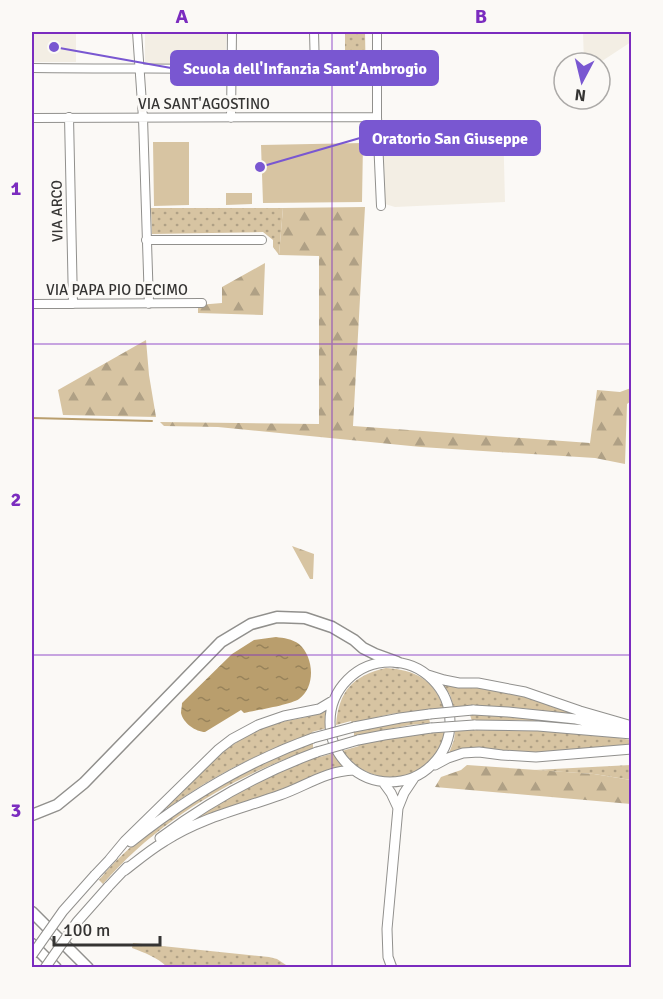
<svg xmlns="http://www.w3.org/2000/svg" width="663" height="999" font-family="Signika,sans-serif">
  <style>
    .built { fill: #f3eee4 }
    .grass { fill: url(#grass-dots) }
    .forest { fill: url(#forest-firs) }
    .garden { fill: #d7c4a2 }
    .water { fill: url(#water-ripples) }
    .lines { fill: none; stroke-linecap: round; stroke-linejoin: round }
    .stream { stroke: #b99e6d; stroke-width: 2 }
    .minor-casing { stroke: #91908d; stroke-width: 10 }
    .major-casing { stroke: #91908d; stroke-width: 11 }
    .highway-casing { stroke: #91908d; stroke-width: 13 }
    .minor { stroke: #fff; stroke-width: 8 }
    .major { stroke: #fff; stroke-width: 9 }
    .highway { stroke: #fff; stroke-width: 10 }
    .major-bridge-casing { stroke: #91908d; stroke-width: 11; stroke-linecap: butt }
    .major-bridge { stroke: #fff; stroke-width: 9 }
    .grid { fill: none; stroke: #7b2cbf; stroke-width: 1.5; stroke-opacity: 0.55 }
    .labels { text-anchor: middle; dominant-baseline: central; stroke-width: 6; stroke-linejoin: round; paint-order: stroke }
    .street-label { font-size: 15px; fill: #353433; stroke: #fbf9f6 }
    .leader { fill: none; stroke: #7957d1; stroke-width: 2 }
    .callout-dot { fill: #7957d1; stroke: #fbf9f6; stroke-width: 2 }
    .callout { fill: #7957d1; stroke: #7957d1; stroke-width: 2 }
    .callout-label { font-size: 16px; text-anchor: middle; font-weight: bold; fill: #fff }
    .neatline { fill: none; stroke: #7b2cbf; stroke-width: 2 }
    .grid-label { font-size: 20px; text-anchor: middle; font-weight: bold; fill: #7b2cbf }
  </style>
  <defs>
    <pattern id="grass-dots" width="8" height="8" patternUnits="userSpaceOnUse" patternTransform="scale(1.5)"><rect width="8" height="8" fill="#d7c4a2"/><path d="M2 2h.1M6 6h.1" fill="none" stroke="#afa085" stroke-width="1.8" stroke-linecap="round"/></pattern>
    <pattern id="forest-firs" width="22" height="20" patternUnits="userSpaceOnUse" patternTransform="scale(1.5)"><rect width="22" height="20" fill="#d7c4a2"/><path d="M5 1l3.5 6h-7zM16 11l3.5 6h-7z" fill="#afa085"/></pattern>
    <pattern id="water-ripples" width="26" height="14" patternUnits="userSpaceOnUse" patternTransform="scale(1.5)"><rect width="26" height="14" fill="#b99e6d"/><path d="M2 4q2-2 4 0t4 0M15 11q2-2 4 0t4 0" fill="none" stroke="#97825a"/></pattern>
  </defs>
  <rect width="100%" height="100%" fill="#fbf9f6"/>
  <path class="built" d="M32,32H76V62H32Z
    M145,32H227L225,64H145Z
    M583,32H631V42L599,63H584Z
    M383,122L503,123L505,202L395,207L385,204Z"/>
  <path class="grass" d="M345,32H365L366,86H345Z
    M151,208H283L279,255L273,247V240L263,232L152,234Z
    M386,668C415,670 434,679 444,709L391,714L352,723L351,721L336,725C339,691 352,676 386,668Z
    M445,685L454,686H480L512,691L574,711L573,715L521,708L490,707L454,708L450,695L444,686Z
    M326,710H327V728L312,732V734C260,752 212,776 168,808H165C193,778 225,744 264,727C284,719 307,720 326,710Z
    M492,714L587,723V726L519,720L472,721L470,715Z
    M429,718L430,723L410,725L354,736V731L390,723Z
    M500,727L588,733L631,740V745L543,753L502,752L464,748L449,753L454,740L455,730Z
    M445,731C436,784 372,793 342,751L359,746V744L420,732Z
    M313,743V749C235,775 157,821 103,884L99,880C152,816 236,771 313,743Z
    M334,753L344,767L328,770L276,793L188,824L197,814L255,781L319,756L320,757Z
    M631,765V780L594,774L534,770Z
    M133,943L269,957L277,959L289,967H167C157,957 145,953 132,948Z"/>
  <path class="forest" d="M365,207L353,426L590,443L597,390L620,392L631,388V401L627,404L625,464L595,458L421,447L218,427L164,426L160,422L319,424V256L279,255L283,208Z
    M265,263L263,315L198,313V305L222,303V287Z
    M146,340L149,375L156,417L63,415L58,390Z
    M292,546L314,554L313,579H310Z
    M467,765L594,774L631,780V804L435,787L441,777L461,770Z"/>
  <path class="garden" d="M153,142H189V205L154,206Z
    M363,143L362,202L263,203L261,145Z
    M226,193H252V204L226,205Z"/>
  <path class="water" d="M276,637C284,638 292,639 299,644C314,657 316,687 299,699C290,705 257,710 244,713L241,710L205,732C196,732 183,723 181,713C181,710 182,706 182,703L232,654L254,640Z"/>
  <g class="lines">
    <path class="stream" d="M32,418L152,421"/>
    <g class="minor-casing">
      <path id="minor" d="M137,32L143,118L149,304
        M377,32V117L381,206
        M32,68C126,69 220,68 315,70L314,32
        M69,117L73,304
        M32,118L377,117
        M231,118L232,32
        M146,240H262
        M32,304L202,303"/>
    </g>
    <g class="major-casing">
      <path id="major" d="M330 722a60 60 0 1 1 120 0a60 60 0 1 1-120 0Z
        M428,675L444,680L459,683H478L525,692L580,711L632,726
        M473,710L508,712L576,719L623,730
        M474,725L538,726L632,734
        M354,727L400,718L430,714
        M358,740L384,735L431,728
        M435,765L448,758L463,753L479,752L502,755L536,757L632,749
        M383,782L391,793L398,808
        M160,838C208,802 260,773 317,752
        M131,842C186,798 246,762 313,738
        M110,859L125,841L219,749L232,739L258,725L284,716L319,709L334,700
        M124,871C137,861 150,850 165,841C200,818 241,809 280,795C306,786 325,771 354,770
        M95,875L113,856
        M108,887L127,867
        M392,968L388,957L387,929L398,808L404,793L414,778"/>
    </g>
    <g class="highway-casing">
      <path id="highway" d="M32,815L57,805L84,783L221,642L251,624L277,617L305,618L332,627L354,640L363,648L375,654L397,662
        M32,912L88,968
        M32,944L56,968"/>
    </g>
    <use href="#minor" class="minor"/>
    <use href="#major" class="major"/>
    <use href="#highway" class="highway"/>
    <g class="major-bridge-casing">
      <path id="major-bridge" d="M430,714L473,710
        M431,728L474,725
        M313,738L354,727
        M317,752L358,740
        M32,955L63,911L95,875
        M45,968L77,922L108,887"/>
    </g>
    <use href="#major-bridge" class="major-bridge"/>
  </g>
  <path class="grid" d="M332,32V968M32,344H632M32,655H632"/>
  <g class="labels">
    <g class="street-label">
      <text x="204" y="104">VIA SANT'AGOSTINO</text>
      <text transform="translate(57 211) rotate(-91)">VIA ARCO</text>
      <text x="117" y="290">VIA PAPA PIO DECIMO</text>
    </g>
  </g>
  <path class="leader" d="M54 47L171 68M260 167L360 138"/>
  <g class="callout-dot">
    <circle cx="54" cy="47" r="6"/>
    <circle cx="260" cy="167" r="6"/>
  </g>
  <g class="callout">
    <rect x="171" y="51" width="267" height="34" rx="6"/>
    <rect x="360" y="121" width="180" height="34" rx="6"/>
  </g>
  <g class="callout-label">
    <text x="305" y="74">Scuola dell'Infanzia Sant'Ambrogio</text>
    <text x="450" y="144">Oratorio San Giuseppe</text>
  </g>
  <rect width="663" height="999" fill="none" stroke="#fbf9f6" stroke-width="66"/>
  <g transform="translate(582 81) rotate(187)"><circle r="28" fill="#fbf9f6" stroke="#acaaa8" stroke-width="1.5"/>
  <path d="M0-4.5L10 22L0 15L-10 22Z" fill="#7957d1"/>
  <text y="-9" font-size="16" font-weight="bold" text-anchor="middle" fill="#353433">N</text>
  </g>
  <path d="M54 936v9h106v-9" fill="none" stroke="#353433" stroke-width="3"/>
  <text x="63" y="936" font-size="18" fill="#353433" stroke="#fbf9f6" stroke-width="4.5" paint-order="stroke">100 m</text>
  <rect x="33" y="33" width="597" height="933" class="neatline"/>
  <g class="grid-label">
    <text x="182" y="23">A</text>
    <text x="481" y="23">B</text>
    <text x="16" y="195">1</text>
    <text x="16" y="506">2</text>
    <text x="16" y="817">3</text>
  </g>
</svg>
